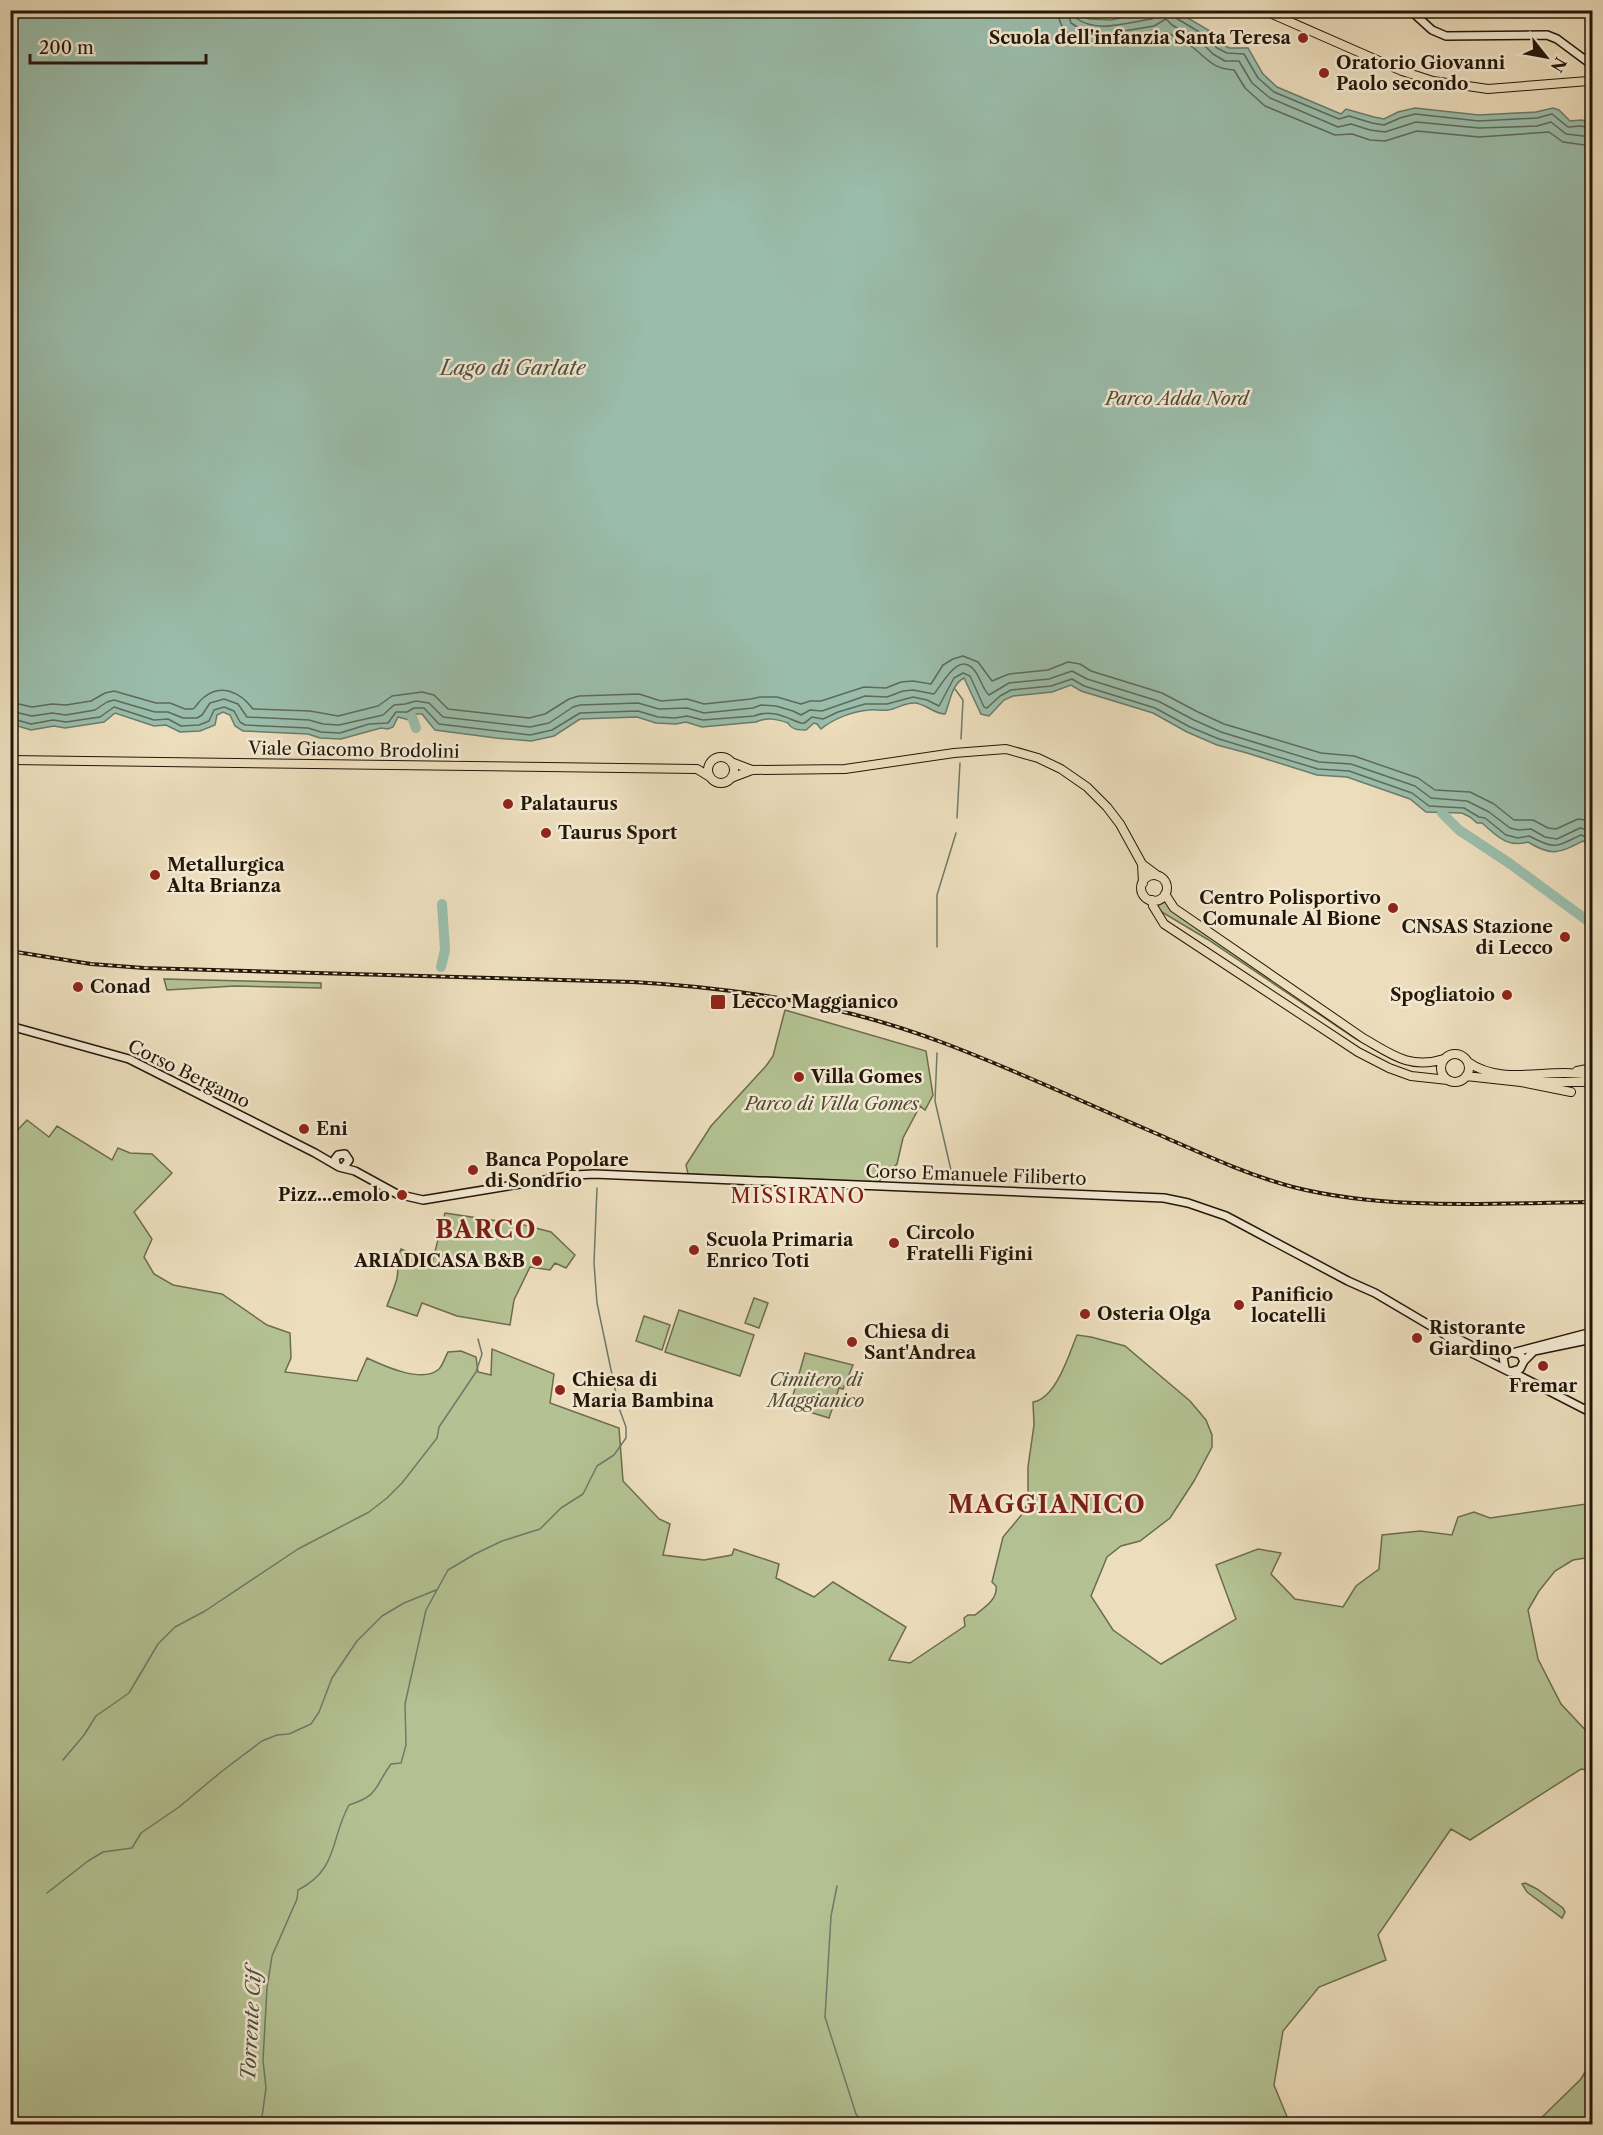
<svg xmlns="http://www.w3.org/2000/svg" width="1603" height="2135" font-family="'Libre Caslon Text',serif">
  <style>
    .green { fill: #b4c293; stroke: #6c6c4e; stroke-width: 1.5 }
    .water { fill: #9abdab; stroke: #6b7b6a; stroke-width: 1.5 }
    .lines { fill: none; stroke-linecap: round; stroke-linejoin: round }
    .shore { stroke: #5f6a5a; stroke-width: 1.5 }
    .stream { stroke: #6b7b6a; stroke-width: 1.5 }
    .river { stroke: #9abdab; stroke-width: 10 }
    .secondary-casing { stroke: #241708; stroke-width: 10 }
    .primary-casing { stroke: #241708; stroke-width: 10 }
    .trunk-casing { stroke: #241708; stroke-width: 10 }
    .secondary { stroke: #f3e9d3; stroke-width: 7 }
    .primary { stroke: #ecddbc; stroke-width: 8 }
    .trunk { stroke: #ecddbc; stroke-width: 8 }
    .rail-casing { stroke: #241708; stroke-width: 4 }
    .rail { stroke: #f3e9d3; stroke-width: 1.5; stroke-dasharray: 4.5; stroke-linecap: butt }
    .poi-dot { fill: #8f2418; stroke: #f3e9d3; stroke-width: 2 }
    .labels { text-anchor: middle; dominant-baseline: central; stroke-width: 5; stroke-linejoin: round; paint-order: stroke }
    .poi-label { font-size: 18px; font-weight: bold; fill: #241708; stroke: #f3e9d3; text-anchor: start }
    .park-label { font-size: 18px; font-style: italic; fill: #4f4a32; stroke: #f3e9d3 }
    .street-label { font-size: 18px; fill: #241708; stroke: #f3e9d3 }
    .water-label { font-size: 20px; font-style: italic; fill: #4d5141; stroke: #f3e9d3 }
    .neighbourhood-label { font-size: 20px; letter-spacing: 1.5px; fill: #7a1f14; stroke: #f3e9d3 }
    .district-label { font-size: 24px; font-weight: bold; letter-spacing: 1.5px; fill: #7a1f14; stroke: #f3e9d3 }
  </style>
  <rect width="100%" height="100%" fill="#ecddbc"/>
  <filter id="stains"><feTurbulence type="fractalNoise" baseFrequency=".00333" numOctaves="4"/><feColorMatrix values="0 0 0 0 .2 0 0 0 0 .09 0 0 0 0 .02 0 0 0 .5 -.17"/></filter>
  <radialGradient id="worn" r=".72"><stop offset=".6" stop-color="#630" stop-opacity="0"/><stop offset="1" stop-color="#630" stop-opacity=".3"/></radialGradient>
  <path class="green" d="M1166,901L1394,1059V1060L1356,1039L1207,939L1160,911L1156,906Z
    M164,979L321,983V988L235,986L167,990Z
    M785,1010L926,1051L933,1095L925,1110L920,1106L903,1138L897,1164L878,1182L688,1174L686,1165L711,1126L766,1066L773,1056Z
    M27,1120L49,1137L57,1126L112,1160L118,1148L130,1153L152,1154L172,1173L134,1212L152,1239L144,1257L154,1274L173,1285L222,1294L267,1325L290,1333L291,1358L285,1372L357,1381L367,1358C384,1366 423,1384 439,1369C443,1365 445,1357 448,1352L461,1351L476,1357L478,1372L491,1375L492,1349L554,1374L550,1403L619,1428L623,1481L659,1519L670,1524L663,1555L704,1560L732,1555L734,1549L779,1564L776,1578L814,1597L833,1582L906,1627L889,1660L910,1663L962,1628L965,1626L964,1618L968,1615H975C984,1608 998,1599 996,1586L992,1582L1003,1537L1024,1512L1028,1500V1467L1034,1425L1033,1402C1056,1399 1069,1354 1077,1335L1091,1337L1125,1346L1190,1401L1206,1420L1212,1435V1447L1194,1481L1170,1518L1140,1541L1121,1546L1107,1557L1091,1596L1113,1630L1161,1664L1236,1619L1216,1565L1258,1549L1281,1553L1271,1574L1295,1599L1343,1607L1356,1586L1379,1569L1382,1535L1420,1531L1452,1535L1458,1517L1474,1512L1490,1518L1586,1504L1589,1513L1592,1515V1557L1573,1560L1555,1571L1539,1591L1528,1610L1538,1659L1561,1704L1592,1737V1771L1581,1769L1470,1840L1451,1829L1378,1935L1386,1960L1319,1987L1283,2031L1274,2085L1290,2124H11L10,1138Z
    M445,1213L524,1225L551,1232L575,1255L566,1268L555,1263L550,1270L530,1267L514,1300L510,1325L457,1316L422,1303L417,1316L387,1306C390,1297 395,1287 397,1278C399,1267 396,1259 401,1249L432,1263Z
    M754,1298L768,1303L759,1328L745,1323Z
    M679,1310L754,1335L740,1376L665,1352Z
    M644,1316L670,1325L662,1350L636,1341Z
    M805,1353L853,1365L843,1389L839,1388L829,1418L790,1406Z
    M1525,1883L1537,1889L1563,1908L1565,1912L1562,1918L1527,1892L1522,1884Z
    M1592,2060V2124H1535L1581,2079Z"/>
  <path class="water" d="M1080,10L1081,14L1089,19L1111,20L1139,14L1176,11L1210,31L1220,43L1229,48H1248L1263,74L1277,87L1341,114L1346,109L1374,117L1384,119L1398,112L1415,108L1479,115L1536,112L1553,108L1559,110L1570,121L1582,120L1592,124V846L1583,841C1559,853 1552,857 1528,842C1507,848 1497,836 1482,823H1477L1470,817L1462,813L1426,812L1410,799L1347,777L1317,775L1247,753L1217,745L1187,732L1153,713L1081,691L1071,685L1052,692L1013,696L1004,700L989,716L981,714L964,678C951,685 950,703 945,714C934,714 926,704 915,703C905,702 897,709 888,710C881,711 875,709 869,710C853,711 833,719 821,729L817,724L814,723L806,730C799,730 792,730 788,723C777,719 767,717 756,722L702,727L686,722L676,724L656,723L637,717L580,719L554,736L531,741L496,738L435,730L422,714H415L409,720L398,717L393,727L388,729L381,728L341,739L320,738L308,734L243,731L235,726L230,715L223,712L217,715L215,725L200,731L180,732L166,725L154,726L115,713L104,722L65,728L54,726L31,730L11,724V11Z"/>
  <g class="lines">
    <path class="shore" d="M1058,10C1059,60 1138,39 1166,32C1176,37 1188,42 1196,50C1210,62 1215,69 1234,70L1245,88L1265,106L1335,135L1352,134L1370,140L1385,141L1417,131L1479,137L1549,132L1563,142L1592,146
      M1067,10L1071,23L1085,32L1112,33L1154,26L1166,19L1172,25L1201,42L1213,54L1225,61H1239L1252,83L1270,98L1338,127L1351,124L1370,130L1385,132L1416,122L1479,128L1537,126L1551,122L1566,134L1592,137
      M1075,10L1076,18C1097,34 1128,22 1152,19L1156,16L1157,10
      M1173,10L1176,18L1206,36L1217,48L1227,53L1244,54L1258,78L1274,92L1339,119L1349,116L1372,123L1384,125L1400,118L1415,114L1479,121L1537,118L1552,114L1568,127L1581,126L1592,129
      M10,702L32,707L52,704L66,705L91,701L105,693L114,691L156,703H170L185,709H193C197,706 199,701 203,698C221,682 241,693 253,709L310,711L338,716L378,706L392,696L422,692L434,695L448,709L529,718L545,714L569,699L579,696L639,694L661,701L687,699L704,704L751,699L760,697H777L801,704L810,701H821L864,687L886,688L901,682L913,681L931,684L943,665L953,659L963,656L978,662L992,681L1009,674L1048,670L1068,662L1080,664L1091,671L1162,693L1198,712L1224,724L1321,753L1354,756L1418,778L1435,790L1470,792L1494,804L1514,820H1533L1548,828L1556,829L1578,819L1592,821
      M10,711L32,716L52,713L66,715L95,710L107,702L114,700L155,712H168L183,718H197L202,715L210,703L224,699L238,704L247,717L309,720L323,724L339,725L383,715L394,705L405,704L416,701L429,703L443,717L530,727L549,723L573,707L580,705L638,703L659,709L687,708L704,713L753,708L761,705L776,706L793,711L801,715L810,710L822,711L865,696L887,697L903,691L913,690L934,694C942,685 960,646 977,674C981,681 983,689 989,695L1009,683L1049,679L1072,671L1087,679L1158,701L1194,720L1221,732L1319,762L1351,764L1415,786L1431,798L1467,801L1489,812L1510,828L1518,830L1531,829L1545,837L1557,839L1580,828L1592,831
      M10,718L31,724L53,720L66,722L100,717L114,707L154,720L168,719L181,726L199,725L209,721L214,710L224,707L234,711L240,722L245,725L308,728L321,732L340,733L369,724L388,723L396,712H407L414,708H424L439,724L530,735L552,730L580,713L638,711L658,717L675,718L687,716L703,720L754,716C777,706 798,726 804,723C807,722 809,719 812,717L823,719L838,712L865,704H887L913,697L927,700L939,706L954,678L963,673L970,676L984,707L987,708L1000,696L1011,690L1051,686L1072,679L1084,686L1155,708L1190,727L1219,739L1318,769L1349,771L1412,793L1429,806L1464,808L1479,817L1485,818L1506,835L1518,838L1529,836C1556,850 1555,847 1581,835L1592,839"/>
    <path class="stream" d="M955,689L963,700L961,739
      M957,818L960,763
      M937,947V895L956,833
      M937,1053L935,1101L954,1183
      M63,1760L84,1735L96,1716L129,1693L158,1644L175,1627L205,1611L298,1549L369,1512L387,1498L402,1483L437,1438L439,1427L476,1372L482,1354L478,1339
      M837,1886L831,1916L825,2017L856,2114L864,2124
      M47,1893L88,1861L103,1852L132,1848L141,1833L179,1807L221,1772L262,1741L277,1735L289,1734L311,1724L319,1712L332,1678L357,1641L382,1616L404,1603L436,1590
      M261,2124L266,2088L263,2060L267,1988L272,1956L297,1899L298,1890C339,1869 330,1839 349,1805C380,1795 374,1787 391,1764L401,1763L406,1745L405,1704L426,1610L448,1570L475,1554L502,1541L540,1529L561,1508L583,1494L597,1466L614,1455L626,1438V1427L619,1408L597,1303L594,1263L597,1188"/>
    <path class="river" d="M412,717L416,728
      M1442,813L1459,830L1509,863L1592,924
      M441,967L445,950L442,904"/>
    <g class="secondary-casing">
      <path id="secondary" d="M1410,10L1432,30L1446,36L1547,35L1557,39L1592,65
        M10,1026L129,1059L315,1153L339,1167L355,1171L397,1194L423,1200L575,1175L594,1174L1164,1198L1188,1203L1226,1216L1348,1281L1375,1293L1441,1332L1466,1350L1510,1372L1520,1369L1524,1361L1534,1351L1592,1339
        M336,1163L335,1159L338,1155L345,1154L349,1160L344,1167
        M1452,1336L1482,1351L1508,1352
        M1516,1352L1592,1332
        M1505,1368L1503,1357L1510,1352L1520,1354L1524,1361
        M1512,1372L1592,1413"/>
    </g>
    <g class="primary-casing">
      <path id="primary" d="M1263,10L1402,71L1433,81L1488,89L1588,81
        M1592,74L1588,81L1592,87
        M708 770a13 13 0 1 1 26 0a13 13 0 1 1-26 0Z
        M10,760L697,769L710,777
        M731,762L752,770
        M731,778L752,770L845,769L954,753L1006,749L1038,758L1061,769L1087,787L1107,807L1120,824L1142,864
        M1141 888a13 13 0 1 1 26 0a13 13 0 1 1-26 0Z
        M1143,883L1142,864L1158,876
        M1165,894L1174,908L1363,1038C1391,1054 1410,1070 1444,1059
        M1152,900L1153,906L1164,924L1358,1052L1389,1068L1411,1076L1448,1080
        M1441 1068a14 14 0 1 1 28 0a14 14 0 1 1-28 0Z
        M1468,1062C1495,1082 1533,1073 1564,1073C1574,1073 1583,1074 1592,1075
        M1577,1071L1592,1068
        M1466,1076L1521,1082L1571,1092"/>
    </g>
    <g class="trunk-casing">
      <path id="trunk" d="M1521,1082H1592"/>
    </g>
    <use href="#secondary" class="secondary"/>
    <use href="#primary" class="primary"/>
    <use href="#trunk" class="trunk"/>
    <g class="rail-casing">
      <path id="rail" d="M10,951L91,964L144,968L633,982C740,988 840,1004 941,1042C1016,1070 1089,1105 1162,1136C1205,1155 1248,1175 1293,1187C1387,1211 1496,1203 1592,1202"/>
    </g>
    <use href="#rail" class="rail"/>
  </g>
  <g class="poi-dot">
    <circle cx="1303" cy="38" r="6"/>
    <circle cx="1324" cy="73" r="6"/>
    <circle cx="508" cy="804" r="6"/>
    <circle cx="546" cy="833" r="6"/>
    <circle cx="155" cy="875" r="6"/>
    <circle cx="1393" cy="908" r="6"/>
    <circle cx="1565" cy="937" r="6"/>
    <circle cx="78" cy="987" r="6"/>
    <circle cx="1507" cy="995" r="6"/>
    <rect x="710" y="994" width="16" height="16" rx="3"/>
    <circle cx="799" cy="1077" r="6"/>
    <circle cx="304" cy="1129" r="6"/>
    <circle cx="473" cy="1170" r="6"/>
    <circle cx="402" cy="1195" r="6"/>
    <circle cx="894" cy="1243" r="6"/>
    <circle cx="694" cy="1250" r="6"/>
    <circle cx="537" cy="1261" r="6"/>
    <circle cx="1239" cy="1305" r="6"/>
    <circle cx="1085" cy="1314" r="6"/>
    <circle cx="1417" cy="1338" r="6"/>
    <circle cx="852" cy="1342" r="6"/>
    <circle cx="1543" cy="1366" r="6"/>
    <circle cx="560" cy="1390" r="6"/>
  </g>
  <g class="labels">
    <g class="poi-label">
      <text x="1291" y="38" text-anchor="end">Scuola dell'infanzia Santa Teresa</text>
      <text x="1336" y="63">Oratorio Giovanni<tspan x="1336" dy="21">Paolo secondo</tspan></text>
      <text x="520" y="804">Palataurus</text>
      <text x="558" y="833">Taurus Sport</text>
      <text x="167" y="865">Metallurgica<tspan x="167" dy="21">Alta Brianza</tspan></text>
      <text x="1381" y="898" text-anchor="end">Centro Polisportivo<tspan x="1381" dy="21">Comunale Al Bione</tspan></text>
      <text x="1553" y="927" text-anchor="end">CNSAS Stazione<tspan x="1553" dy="21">di Lecco</tspan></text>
      <text x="90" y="987">Conad</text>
      <text x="1495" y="995" text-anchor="end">Spogliatoio</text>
      <text x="732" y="1002">Lecco Maggianico</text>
      <text x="811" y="1077">Villa Gomes</text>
      <text x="316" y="1129">Eni</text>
      <text x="485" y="1160">Banca Popolare<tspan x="485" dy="21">di Sondrio</tspan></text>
      <text x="390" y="1195" text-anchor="end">Pizz...emolo</text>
      <text x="906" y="1233">Circolo<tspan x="906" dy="21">Fratelli Figini</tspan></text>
      <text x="706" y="1240">Scuola Primaria<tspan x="706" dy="21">Enrico Toti</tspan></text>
      <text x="525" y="1261" text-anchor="end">ARIADICASA B&amp;B</text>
      <text x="1251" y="1295">Panificio<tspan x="1251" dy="21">locatelli</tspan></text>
      <text x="1097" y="1314">Osteria Olga</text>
      <text x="1429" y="1328">Ristorante<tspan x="1429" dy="21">Giardino</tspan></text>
      <text x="864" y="1332">Chiesa di<tspan x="864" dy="21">Sant'Andrea</tspan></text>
      <text x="572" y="1380">Chiesa di<tspan x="572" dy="21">Maria Bambina</tspan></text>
      <text x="1543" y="1386" text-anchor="middle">Fremar</text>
    </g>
    <g class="park-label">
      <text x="1177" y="399">Parco Adda Nord</text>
      <text x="832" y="1104">Parco di Villa Gomes</text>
      <text x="816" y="1380">Cimitero di<tspan x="816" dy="21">Maggianico</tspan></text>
    </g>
    <g class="street-label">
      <text transform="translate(354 750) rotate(1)">Viale Giacomo Brodolini</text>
      <text transform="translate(189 1074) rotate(26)">Corso Bergamo</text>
      <text transform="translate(976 1175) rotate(2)">Corso Emanuele Filiberto</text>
    </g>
    <g class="water-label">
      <text x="513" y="368">Lago di Garlate</text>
      <text transform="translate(251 2025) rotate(-87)">Torrente Cif</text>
    </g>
    <g class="neighbourhood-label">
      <text x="798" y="1196">MISSIRANO</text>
    </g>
    <g class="district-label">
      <text x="486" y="1229">BARCO</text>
      <text x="1047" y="1504">MAGGIANICO</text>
    </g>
  </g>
  <rect width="1603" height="2135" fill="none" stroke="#ecddbc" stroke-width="36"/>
  <rect x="12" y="12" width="1579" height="2111" fill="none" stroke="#241708" stroke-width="3"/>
  <rect x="18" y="18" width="1567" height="2099" fill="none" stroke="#241708" stroke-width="1.5"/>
  <g transform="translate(1546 57) rotate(121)" stroke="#f3e9d3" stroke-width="4.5" paint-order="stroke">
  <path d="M0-4.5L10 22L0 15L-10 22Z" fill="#241708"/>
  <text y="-9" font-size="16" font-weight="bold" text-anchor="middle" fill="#241708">N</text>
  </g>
  <path d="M30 54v9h176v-9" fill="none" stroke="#241708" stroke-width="3"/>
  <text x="39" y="54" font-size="18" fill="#241708" stroke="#f3e9d3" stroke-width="4.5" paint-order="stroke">200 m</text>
  <rect width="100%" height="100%" filter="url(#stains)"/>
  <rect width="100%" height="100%" fill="url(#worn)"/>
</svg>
